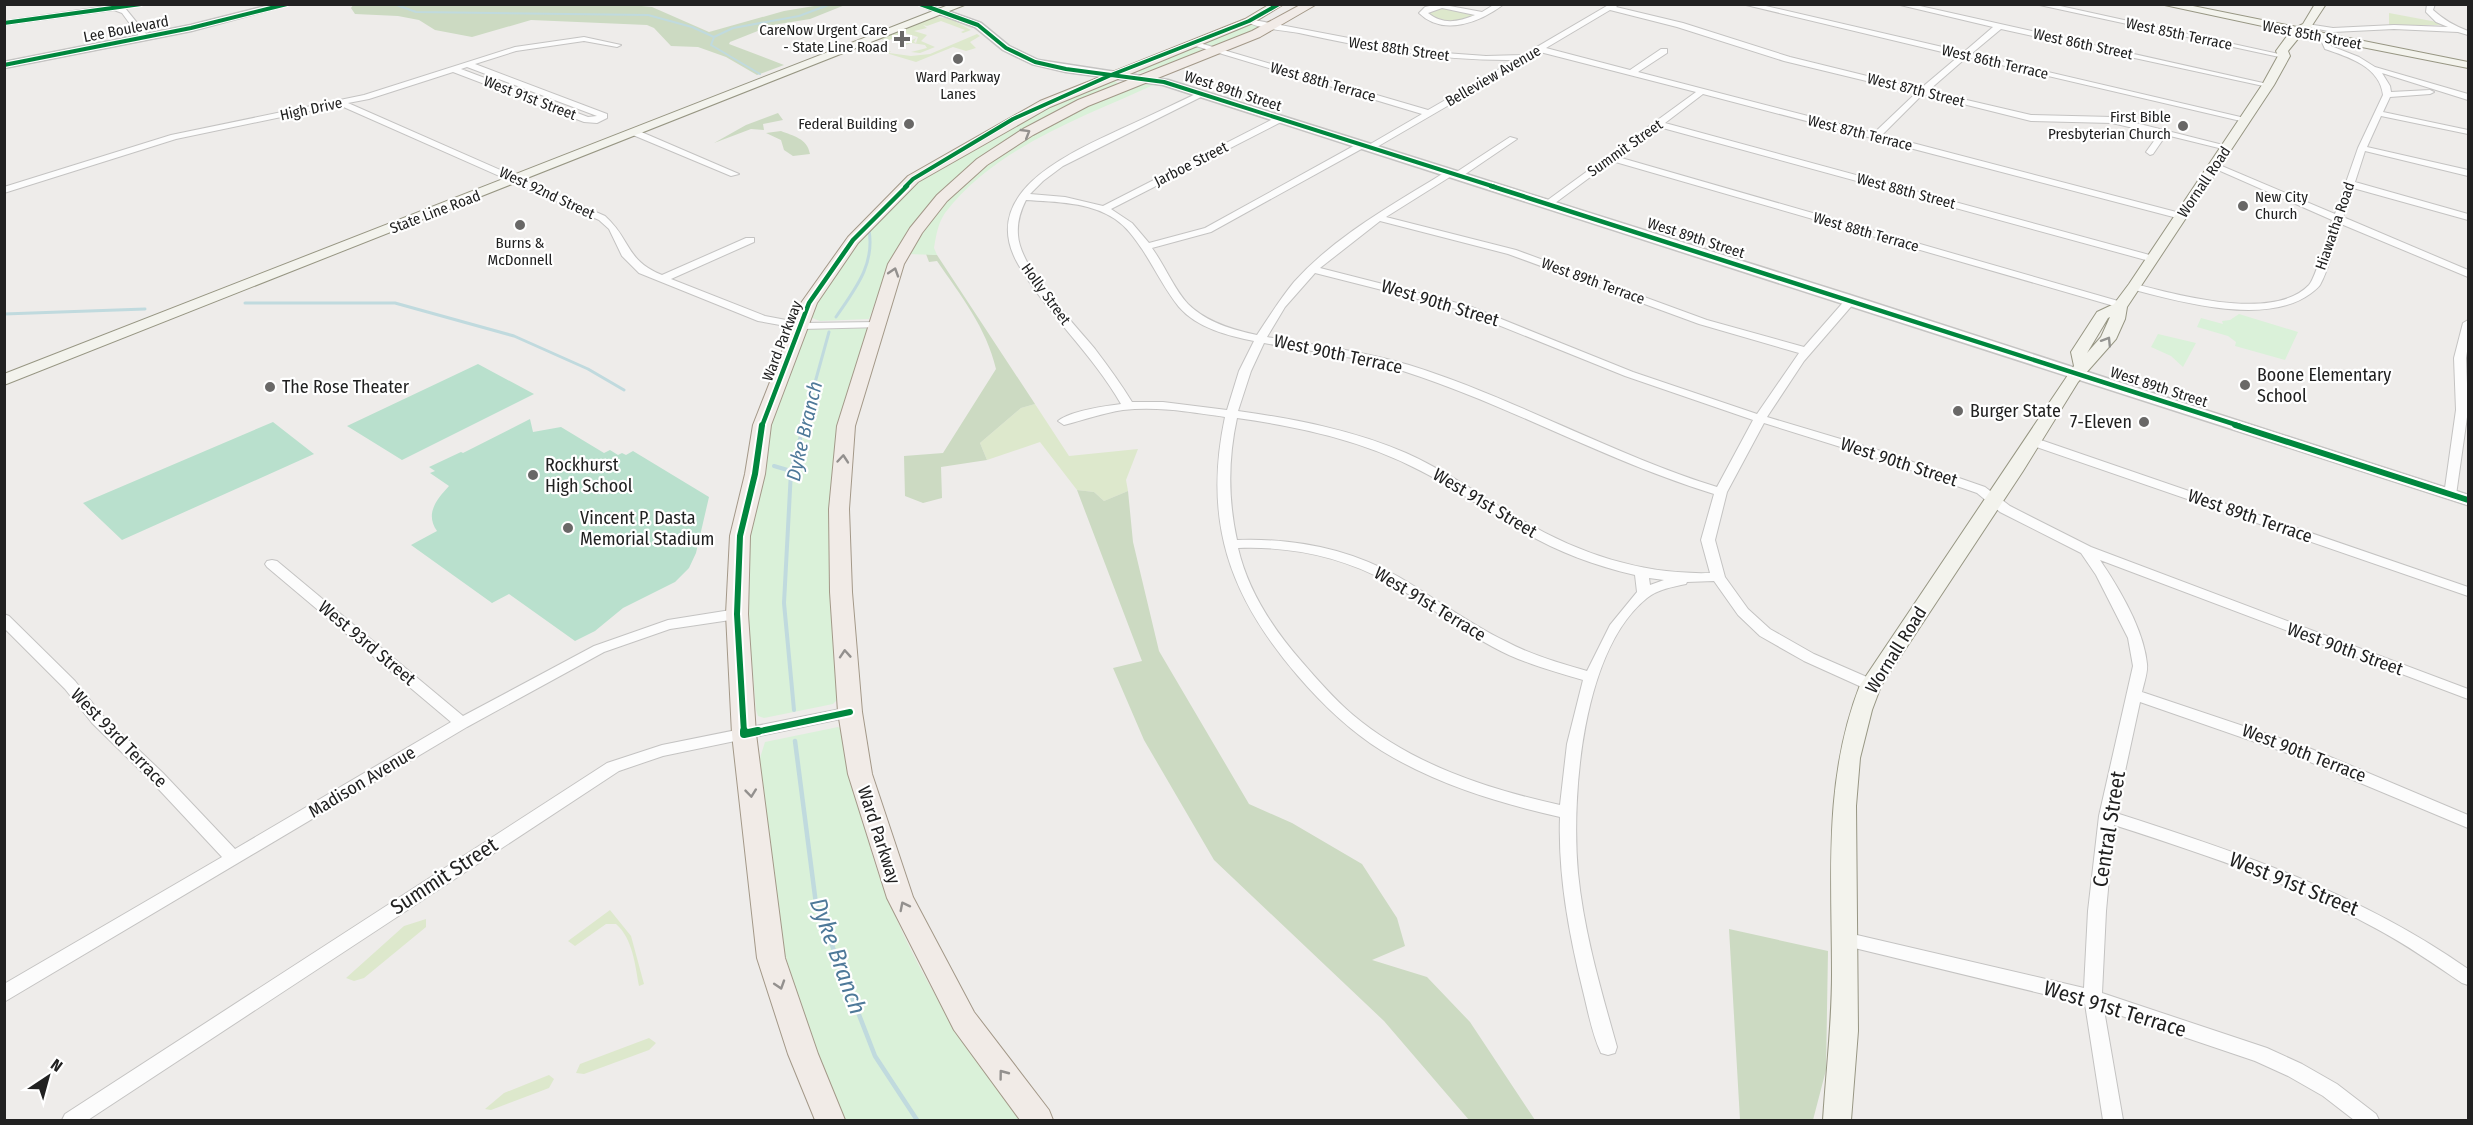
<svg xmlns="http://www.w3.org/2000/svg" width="2473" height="1125" font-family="'Fira Sans Condensed',sans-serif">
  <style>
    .grass { fill: #dde8cc }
    .forest { fill: #ccdac2 }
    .park { fill: #daf1d9 }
    .pitch { fill: #b9e0cd }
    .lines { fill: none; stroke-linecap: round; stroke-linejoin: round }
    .stream-far3 { stroke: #c0dade; stroke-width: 2 }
    .stream-far2 { stroke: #c0dade; stroke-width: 3 }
    .stream-far1 { stroke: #c0dade; stroke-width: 4 }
    .stream { stroke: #c0dade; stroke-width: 4.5 }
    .minor-casing { stroke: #c4c3c2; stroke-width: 2 }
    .tertiary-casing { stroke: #c4c3c2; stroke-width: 3 }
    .secondary-casing { stroke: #979683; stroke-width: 2 }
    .primary-casing { stroke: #a39888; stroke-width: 2 }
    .minor { fill: #fcfcfc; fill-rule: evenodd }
    .tertiary { fill: #fcfcfc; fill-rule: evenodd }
    .secondary { fill: #f3f3ed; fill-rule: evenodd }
    .primary { fill: #f1ebe7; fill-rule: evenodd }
    .cycleway-far3-casing { stroke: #fff; stroke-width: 6 }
    .cycleway-far2-casing { stroke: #fff; stroke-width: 8 }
    .cycleway-far1-casing { stroke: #fff; stroke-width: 10 }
    .cycleway-casing { stroke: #fff; stroke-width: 11 }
    .cycleway-far3 { stroke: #00873e; stroke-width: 4 }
    .cycleway-far2 { stroke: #00873e; stroke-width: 4.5 }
    .cycleway-far1 { stroke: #00873e; stroke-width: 6 }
    .cycleway { stroke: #00873e; stroke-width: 8 }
    .oneway { stroke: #93908e }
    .oneway2 { stroke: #949491 }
    .poi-dot { fill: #696867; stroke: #fff; stroke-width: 2 }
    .labels { text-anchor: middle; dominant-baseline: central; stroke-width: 4.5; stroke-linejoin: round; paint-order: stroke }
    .far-street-label { font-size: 15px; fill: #212121; stroke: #fff }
    .far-poi-label { font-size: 15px; fill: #212121; stroke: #fff; text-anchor: end }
    .street-label { font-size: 18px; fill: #212121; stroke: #fff }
    .poi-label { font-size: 18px; fill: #212121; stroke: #fff; text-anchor: start }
    .water-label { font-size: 20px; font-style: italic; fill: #4e7999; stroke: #fff }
    .near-street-label { font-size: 21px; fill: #212121; stroke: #fff }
    .near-water-label { font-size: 24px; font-style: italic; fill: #4e7999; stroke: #fff }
  </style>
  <rect width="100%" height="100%" fill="#eeecea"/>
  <path class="grass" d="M1443,8L1475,14C1461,24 1441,25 1427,13Z
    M2389,13L2437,22L2444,25H2389Z
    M935,17C945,17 963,21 973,29L954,21L971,30L963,33L961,32L965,30L941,21L927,26L923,25L927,28L914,31L927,35L921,41L935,47L920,53L911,52L927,48L925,45L912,43L901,46L916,38L914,42L916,43L918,37L905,33L887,41L890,43L881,39L876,41Z
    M977,34L980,36L970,42L976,48L966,51L953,47L916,62L866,47L871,45L885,52L891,51L889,53L911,56L930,54Z
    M1035,404L1069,456L1138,449L1126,480L1128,491L1104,501L1094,492L1077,490L1040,442L987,460L980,443L1021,408Z
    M610,910L631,936L644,984L639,986C635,965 633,939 616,924H606L575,946L568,941Z
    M426,919V927L364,978L354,981L346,978L404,926Z
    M649,1038L656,1043L649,1050L584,1074L576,1073L580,1064Z
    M549,1075L554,1079L549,1088L491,1110L485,1109L504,1093Z"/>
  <path class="forest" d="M354,4L631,5L652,7L709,32L784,11L820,5H845L810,19L773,25L730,42L729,44L784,65L757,75L726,57L698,47L671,46L654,28L647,25L531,20L472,37L435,30L419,20L398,16L355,14L351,8Z
    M778,113L783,120L763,124L764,130L751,129L714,143L746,125Z
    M781,131C793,136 807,138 810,154L793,156L784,150L781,140L766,133Z
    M926,254L937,255L1035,404L1021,408L980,443L987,460L941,467L942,498L923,503L905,496L904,456L943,453L996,369C986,327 961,296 937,261L929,262Z
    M1077,490L1094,492L1104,501L1128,491L1133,542L1159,651L1249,804L1292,823L1362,864L1397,918L1405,946L1372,960L1427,977L1470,1022L1535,1120H1469L1384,1021L1214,860L1144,740L1113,668L1142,661Z
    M1729,929L1828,951L1826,1070L1813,1120H1740Z"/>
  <path class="park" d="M1250,23L1265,26L1213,48L1202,44Z
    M1196,47L1208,51L1138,74L1140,69Z
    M1112,79L1119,84L981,159L888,267L869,319L820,321L812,318C816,298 832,278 843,262C912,165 1006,125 1112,79Z
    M1143,83H1158C1084,117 996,146 945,213C938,223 936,236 934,248L937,255L907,254C922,231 937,209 957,189C1009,138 1077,110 1143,83Z
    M2239,314L2298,332L2285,360L2235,346L2236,342L2228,336L2197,327L2201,318L2223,324L2222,321L2230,320Z
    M864,327L868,329L831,513L829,547L837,700L833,704L764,718L758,716L756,710L746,595L747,534L769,429L806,330L810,328Z
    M2158,334L2196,343L2183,367L2171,356L2151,347Z
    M838,727L843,730C855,781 864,835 882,884C915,970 965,1051 1025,1120H845L813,1049L778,931L762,824L760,758L765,742Z"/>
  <path class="pitch" d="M478,364L534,394L402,460L347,426Z
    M530,419L533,432L561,427L604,453L610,450L618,455L622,453L626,455L633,451L709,497L696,553L689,568L675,582L623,608L595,631L575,641L509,594L492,603L411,545L437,531C425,514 436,500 449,486L430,473L435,471L429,467L461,452L463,453Z
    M273,422L314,454L122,540L83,503Z"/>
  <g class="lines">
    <path class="stream-far3" d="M394,4L416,12L648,15L692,27L714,37
      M760,74L711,45L714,37L733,28L799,16L831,4"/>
    <path class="stream-far2" d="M245,303H395L514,336L588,369L624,390
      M4,314L145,309
      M836,317C855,289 875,265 869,230
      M803,426L829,332"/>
    <path class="stream-far1" d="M774,466L791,471
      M794,710L784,603L791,471L804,425"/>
    <path class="stream" d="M795,741L816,904L875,1056L917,1120"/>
    <g class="minor-casing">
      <path id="minor" d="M121,4H144L125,8L147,35V39H141L122,13L114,10L4,25V21Z
        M917,4H928L946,12L939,14Z
        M1439,4L1482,12L1495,4H1504C1481,22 1443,37 1419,13L1425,7ZM1442,8L1475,15C1458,22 1443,25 1428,13Z
        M1610,4H1619L1616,7L1683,23L1790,57L1920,89L1959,56L1742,4H1757L1964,52L1993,27L1896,4H1911L2272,85L2268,87L2001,29L1971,54L2249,119L2245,122L1967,57L1928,91L2031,115L2112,117L2231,147L2227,150L2166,135L2153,154L2150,155L2146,152L2159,134L2112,123L2031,121L1923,94L1882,135L2184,214V218L2181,219L1703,94L1665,123L2157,257L2158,259L2153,262L1659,127L1618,157L2125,303L2126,305L2121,308L1612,161L1551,206H1545V202L1696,92L1540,52L1370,151L1366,148L1367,146L1422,114L1189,44L1196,42L1428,110L1515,60C1442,61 1371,49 1299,33C1283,30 1259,29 1245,21L1249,19L1417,51L1486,56L1523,55ZM1610,10L1677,27L1784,61L1916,93L1874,133L1638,72L1667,53V49H1661L1630,70L1546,48Z
        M2035,4H2051L2288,56L2284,58Z
        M2427,4H2435L2433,10C2444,20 2455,26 2468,31V35L2458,32L2394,29L2333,32L2303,26L2307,24L2333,28L2394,25L2448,27L2436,22L2426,12Z
        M2324,36H2327L2331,46L2359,57L2375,67L2468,94V100L2382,73L2390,86L2391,92L2430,90L2434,92L2430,94L2390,97L2383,112L2468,130V134L2381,116L2367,147L2468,170V176L2365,151L2355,182L2468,214V220L2353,188L2343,217L2468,270V277L2341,224C2334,243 2330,267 2320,285C2318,288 2314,291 2310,294C2266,326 2180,302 2131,289V285L2135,284C2178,295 2274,322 2309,285C2316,277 2328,233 2332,220L2209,166L2217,164L2335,214L2358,148L2383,95C2380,67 2349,57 2325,49L2320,38Z
        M584,37L621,45L617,47L584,41L516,51L475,64L607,114V118L597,123L584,122L453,72L369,99L348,103L605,216C631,239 625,260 662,275L746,238H754V242L671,279L765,316L802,323L878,322L883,325L882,327L802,329L758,321L639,273L622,256L609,229L599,220L339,105L176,139L4,193V187L171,135L364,95L515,47ZM467,67L597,116L588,117L461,69Z
        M1200,92L1207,94L1063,166L1043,181L1030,194L1065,197L1103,206L1277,117H1283V121L1111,209L1132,223L1149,243L1205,228L1359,143H1365V147L1211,232L1152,248C1165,266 1174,289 1188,304C1206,322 1233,330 1257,335C1269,317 1280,299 1294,282C1336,235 1394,204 1447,171H1453V175L1386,217L1516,250L1707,320L1804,347L1847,298H1855V302L1804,361L1767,417L1884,452L1985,487L2010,506L2091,547L2468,689V699L2100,560C2119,588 2144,630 2147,664C2148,672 2144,683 2142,692L2309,748L2468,815V828L2298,757L2140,702L2116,813C2241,853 2359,893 2468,969V985L2462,983C2434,964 2407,945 2377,929C2294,884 2204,854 2114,825L2106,911L2102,993L2267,1048L2302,1064L2337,1084L2376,1114L2379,1120H2354L2323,1096L2288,1076L2255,1061L2104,1010L2123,1120H2103L2085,1004L1838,944L1835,939L1838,934L1844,932L2084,988L2088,911L2099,816L2133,666L2128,638L2096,575L2081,553L2000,512L1977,493L1876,458L1764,423L1727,492L1715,540L1725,577L1748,609L1770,629L1814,654L1876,681L1878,685L1876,689H1866L1804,661L1760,636L1738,615L1714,581L1687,582L1686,584C1673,587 1658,589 1647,598C1582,650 1571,796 1578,873C1584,933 1601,990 1617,1047L1615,1053L1608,1055L1601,1053C1592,1034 1588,1011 1583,991C1569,934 1558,876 1560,817C1498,803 1436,784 1382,751C1349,730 1323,705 1298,676C1229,596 1203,521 1225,417C1191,412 1157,406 1123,410C1103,413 1084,420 1064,425L1058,421C1070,411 1105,406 1121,404C1092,353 1047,314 1018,264C977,192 1070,153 1121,129C1148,117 1174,104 1200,92ZM1026,200C1056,202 1090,202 1115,219C1127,227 1135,239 1142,249C1154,267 1165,290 1179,307C1197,328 1229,336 1254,341L1239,371L1227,410L1163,402H1132C1121,384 1108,366 1095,349C1073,322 1020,269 1018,235C1017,222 1020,212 1026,200ZM1380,221L1508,254L1699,324L1799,353L1757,414L1633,372L1469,306L1320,268ZM1315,273L1461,310L1625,376L1753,420L1717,487C1611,454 1515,398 1409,365C1362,351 1315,345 1267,337L1285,307ZM1264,343C1311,352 1357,356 1403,371C1509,405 1606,461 1714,494L1701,540L1710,573C1643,575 1579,554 1520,519C1483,497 1446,471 1406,453C1353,430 1295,419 1238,411L1251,371ZM1237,418C1301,427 1364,441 1421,471C1457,489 1489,513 1524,532C1558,552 1596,566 1635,575L1637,592L1610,625L1587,671C1559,663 1531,655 1505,641C1468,623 1435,598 1399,577C1350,549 1293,538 1237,540C1228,499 1228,459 1237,418ZM1238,548C1291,546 1342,557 1388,582C1424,602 1457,628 1493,647C1522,663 1553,671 1583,680L1567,744L1560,805C1487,789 1411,764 1353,715C1334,699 1318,680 1302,662C1273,629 1248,591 1238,548ZM1649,578L1664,580L1650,585Z
        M633,131H639L739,174L731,176L633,135Z
        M1510,137L1517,139L1461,177H1455V173Z
        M2468,320V345L2466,358L2468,410L2456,495L2450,499L2444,495L2456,410L2454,358L2463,323Z
        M2032,437L2468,587V596L2028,444L2026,441Z
        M272,560L277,561L463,716L594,646L668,620L737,609L744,614L737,619L670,629L604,652L467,727L4,1002V984L222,857L151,781L92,723L65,689L4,628V614L9,616L75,681L102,715L163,773L235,849L451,722L267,567L265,564L267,561Z
        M850,707L855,708L858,712L855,716L663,756L619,771L88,1120H62L65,1114L607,763L662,745Z"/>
    </g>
    <g class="tertiary-casing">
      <path id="tertiary" d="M274,4H291L191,31L4,68V62L191,25Z
        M942,9L981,23L1009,46L1038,60L1168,80L1850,295L2468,495V505L1163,85L1066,72L1032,64L1003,50L975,27L939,14L937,12Z"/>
    </g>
    <g class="secondary-casing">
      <path id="secondary" d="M951,4H967L4,385V374Z
        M2160,4H2183L2297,27L2303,24L2315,4H2326L2309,30L2468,62V68L2301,35L2288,51L2290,56L2274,85L2127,307L2125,319L2116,339L2078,382L2023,471L1881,686L1872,710L1860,758L1856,806L1858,1031L1851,1120H1823C1826,1072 1832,1024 1832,974C1832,875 1823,780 1860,685L2074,366L2071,352L2097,312L2114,304L2129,284L2262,85L2278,56L2276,51L2290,32ZM2110,317L2101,337L2087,353L2108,318Z"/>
    </g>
    <g class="primary-casing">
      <path id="primary" d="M1270,4H1284L1253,23L1050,107L918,182L858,243L817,303L771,425L765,474L750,536L748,614L756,734L785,958L818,1054L845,1120H815L788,1054L757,958L732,734L726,614L730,536L745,474L753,425L801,303L848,237L908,176L1040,101L1245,19Z
        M1302,4H1317L1260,37L1088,106L1033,135L987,165L947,201L922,233L904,264L855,426L849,509L852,592L862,712L872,774L913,897L974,1012L1049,1110L1053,1120H1020L954,1030L887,898L848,774L838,712L830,592L829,509L837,426L888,264L910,228L937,195L977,159L1023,129L1078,100L1252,31Z"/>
    </g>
    <use href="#minor" class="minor"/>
    <use href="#tertiary" class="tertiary"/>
    <use href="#secondary" class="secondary"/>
    <use href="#primary" class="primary"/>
    <g class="cycleway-far3-casing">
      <path id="cycleway-far3" d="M920,4L978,25L1006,48L1035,62L1066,69L1164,82L1495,187
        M4,23L141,4
        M4,65L191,28L287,4
        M905,187L913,179L1013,119L1111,75L1249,21L1279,4"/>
    </g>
    <g class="cycleway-far2-casing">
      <path id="cycleway-far2" d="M1491,186L2240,426
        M762,426L809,303L853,240L907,186"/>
    </g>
    <g class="cycleway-far1-casing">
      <path id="cycleway-far1" d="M2235,425L2468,500
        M744,733L737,614L740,536L755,474L762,425
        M751,733L850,712"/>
    </g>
    <g class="cycleway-casing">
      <path id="cycleway" d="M744,731V734L758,731"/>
    </g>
    <use href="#cycleway-far3" class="cycleway-far3"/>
    <use href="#cycleway-far2" class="cycleway-far2"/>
    <use href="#cycleway-far1" class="cycleway-far1"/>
    <use href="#cycleway" class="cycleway"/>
  </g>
  <defs><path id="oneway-chevron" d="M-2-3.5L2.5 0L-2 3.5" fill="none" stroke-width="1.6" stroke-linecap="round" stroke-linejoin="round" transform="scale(1.5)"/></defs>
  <g class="oneway">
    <use href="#oneway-chevron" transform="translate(1026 133) rotate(-31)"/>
    <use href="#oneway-chevron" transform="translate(894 272) rotate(-72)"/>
    <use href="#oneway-chevron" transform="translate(843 459) rotate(-85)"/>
    <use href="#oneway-chevron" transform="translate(845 654) rotate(-94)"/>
    <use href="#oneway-chevron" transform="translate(751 793) rotate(84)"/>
    <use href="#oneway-chevron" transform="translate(904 906) rotate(-117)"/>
    <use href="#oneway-chevron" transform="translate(780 985) rotate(72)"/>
    <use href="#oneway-chevron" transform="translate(1003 1074) rotate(-127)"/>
  </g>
  <use class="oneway2" href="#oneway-chevron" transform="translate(2107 341) rotate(-58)"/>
  <g class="poi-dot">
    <path d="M899 30h6v6h6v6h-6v6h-6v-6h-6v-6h6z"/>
    <circle cx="958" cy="59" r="6"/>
    <circle cx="909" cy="124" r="6"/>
    <circle cx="2183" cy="126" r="6"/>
    <circle cx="2243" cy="206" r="6"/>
    <circle cx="520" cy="225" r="6"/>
    <circle cx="2245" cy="385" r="6"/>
    <circle cx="270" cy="387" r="6"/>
    <circle cx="1958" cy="411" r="6"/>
    <circle cx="2144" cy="422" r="6"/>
    <circle cx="533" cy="475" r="6"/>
    <circle cx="568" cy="528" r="6"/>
  </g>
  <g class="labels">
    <g class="far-street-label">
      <text transform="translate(126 29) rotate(-11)">Lee Boulevard</text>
      <text transform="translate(2179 34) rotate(12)">West 85th Terrace</text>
      <text transform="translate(2312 35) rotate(11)">West 85th Street</text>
      <text transform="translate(2083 44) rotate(12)">West 86th Street</text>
      <text transform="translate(1399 49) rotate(8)">West 88th Street</text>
      <text transform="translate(1995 62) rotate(13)">West 86th Terrace</text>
      <text transform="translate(1493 76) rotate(-30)">Belleview Avenue</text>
      <text transform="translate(1323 82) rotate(16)">West 88th Terrace</text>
      <text transform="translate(1916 90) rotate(14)">West 87th Street</text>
      <text transform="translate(1233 91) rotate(18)">West 89th Street</text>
      <text transform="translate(530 98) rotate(21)">West 91st Street</text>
      <text transform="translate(311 109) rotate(-12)">High Drive</text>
      <text transform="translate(1860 133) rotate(14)">West 87th Terrace</text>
      <text transform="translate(1625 148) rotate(-35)">Summit Street</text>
      <text transform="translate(1191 164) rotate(-27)">Jarboe Street</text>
      <text transform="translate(2204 182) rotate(-56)">Wornall Road</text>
      <text transform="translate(1906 191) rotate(15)">West 88th Street</text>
      <text transform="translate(547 193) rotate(25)">West 92nd Street</text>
      <text transform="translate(435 212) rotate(-21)">State Line Road</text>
      <text transform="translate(2335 226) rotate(-71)">Hiawatha Road</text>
      <text transform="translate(1866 232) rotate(16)">West 88th Terrace</text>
      <text transform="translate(1696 238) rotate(18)">West 89th Street</text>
      <text transform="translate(1593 281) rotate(20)">West 89th Terrace</text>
      <text transform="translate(1046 294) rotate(54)">Holly Street</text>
      <text transform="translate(782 341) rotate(-69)">Ward Parkway</text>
      <text transform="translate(2159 387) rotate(18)">West 89th Street</text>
    </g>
    <g class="far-poi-label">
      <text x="888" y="30">CareNow Urgent Care<tspan x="888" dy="17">- State Line Road</tspan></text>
      <text x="958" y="77" text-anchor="middle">Ward Parkway<tspan x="958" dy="17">Lanes</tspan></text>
      <text x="2171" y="117">First Bible<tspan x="2171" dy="17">Presbyterian Church</tspan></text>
      <text x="897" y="124">Federal Building</text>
      <text x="2255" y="197" text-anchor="start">New City<tspan x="2255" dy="17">Church</tspan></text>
      <text x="520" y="243" text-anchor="middle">Burns &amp;<tspan x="520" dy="17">McDonnell</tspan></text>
    </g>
    <g class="street-label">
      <text transform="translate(1440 303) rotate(17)">West 90th Street</text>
      <text transform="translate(1338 354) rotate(12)">West 90th Terrace</text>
      <text transform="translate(1899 462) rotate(18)">West 90th Street</text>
      <text transform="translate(1485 503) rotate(31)">West 91st Street</text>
      <text transform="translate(2250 516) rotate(19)">West 89th Terrace</text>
      <text transform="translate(1430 604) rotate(31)">West 91st Terrace</text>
      <text transform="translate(367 643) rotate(40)">West 93rd Street</text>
      <text transform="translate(2345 649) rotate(20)">West 90th Street</text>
      <text transform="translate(1896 650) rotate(-58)">Wornall Road</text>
      <text transform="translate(119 738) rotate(46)">West 93rd Terrace</text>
      <text transform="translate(2304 753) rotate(21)">West 90th Terrace</text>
      <text transform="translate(362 782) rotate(-31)">Madison Avenue</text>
      <text transform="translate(879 835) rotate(72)">Ward Parkway</text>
    </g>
    <g class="poi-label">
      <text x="2257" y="375">Boone Elementary<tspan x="2257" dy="21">School</tspan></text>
      <text x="282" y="387">The Rose Theater</text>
      <text x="1970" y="411">Burger State</text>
      <text x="2132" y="422" text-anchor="end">7-Eleven</text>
      <text x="545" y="465">Rockhurst<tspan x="545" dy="21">High School</tspan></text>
      <text x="580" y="518">Vincent P. Dasta<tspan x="580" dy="21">Memorial Stadium</tspan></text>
    </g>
    <g class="water-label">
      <text transform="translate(804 431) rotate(-77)">Dyke Branch</text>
    </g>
    <g class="near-street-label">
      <text transform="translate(2109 829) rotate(-81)">Central Street</text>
      <text transform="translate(444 876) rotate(-33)">Summit Street</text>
      <text transform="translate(2294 884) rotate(22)">West 91st Street</text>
      <text transform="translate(2115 1009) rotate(17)">West 91st Terrace</text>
    </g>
    <g class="near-water-label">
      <text transform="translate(838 956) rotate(70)">Dyke Branch</text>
    </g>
  </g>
  <rect width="2473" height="1125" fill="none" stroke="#212121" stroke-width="12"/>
  <g transform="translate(48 1077) rotate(36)" stroke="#ffffff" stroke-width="4.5" paint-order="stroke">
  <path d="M0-4.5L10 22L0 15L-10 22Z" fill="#212121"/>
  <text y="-9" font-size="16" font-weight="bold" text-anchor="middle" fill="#212121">N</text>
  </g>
</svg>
